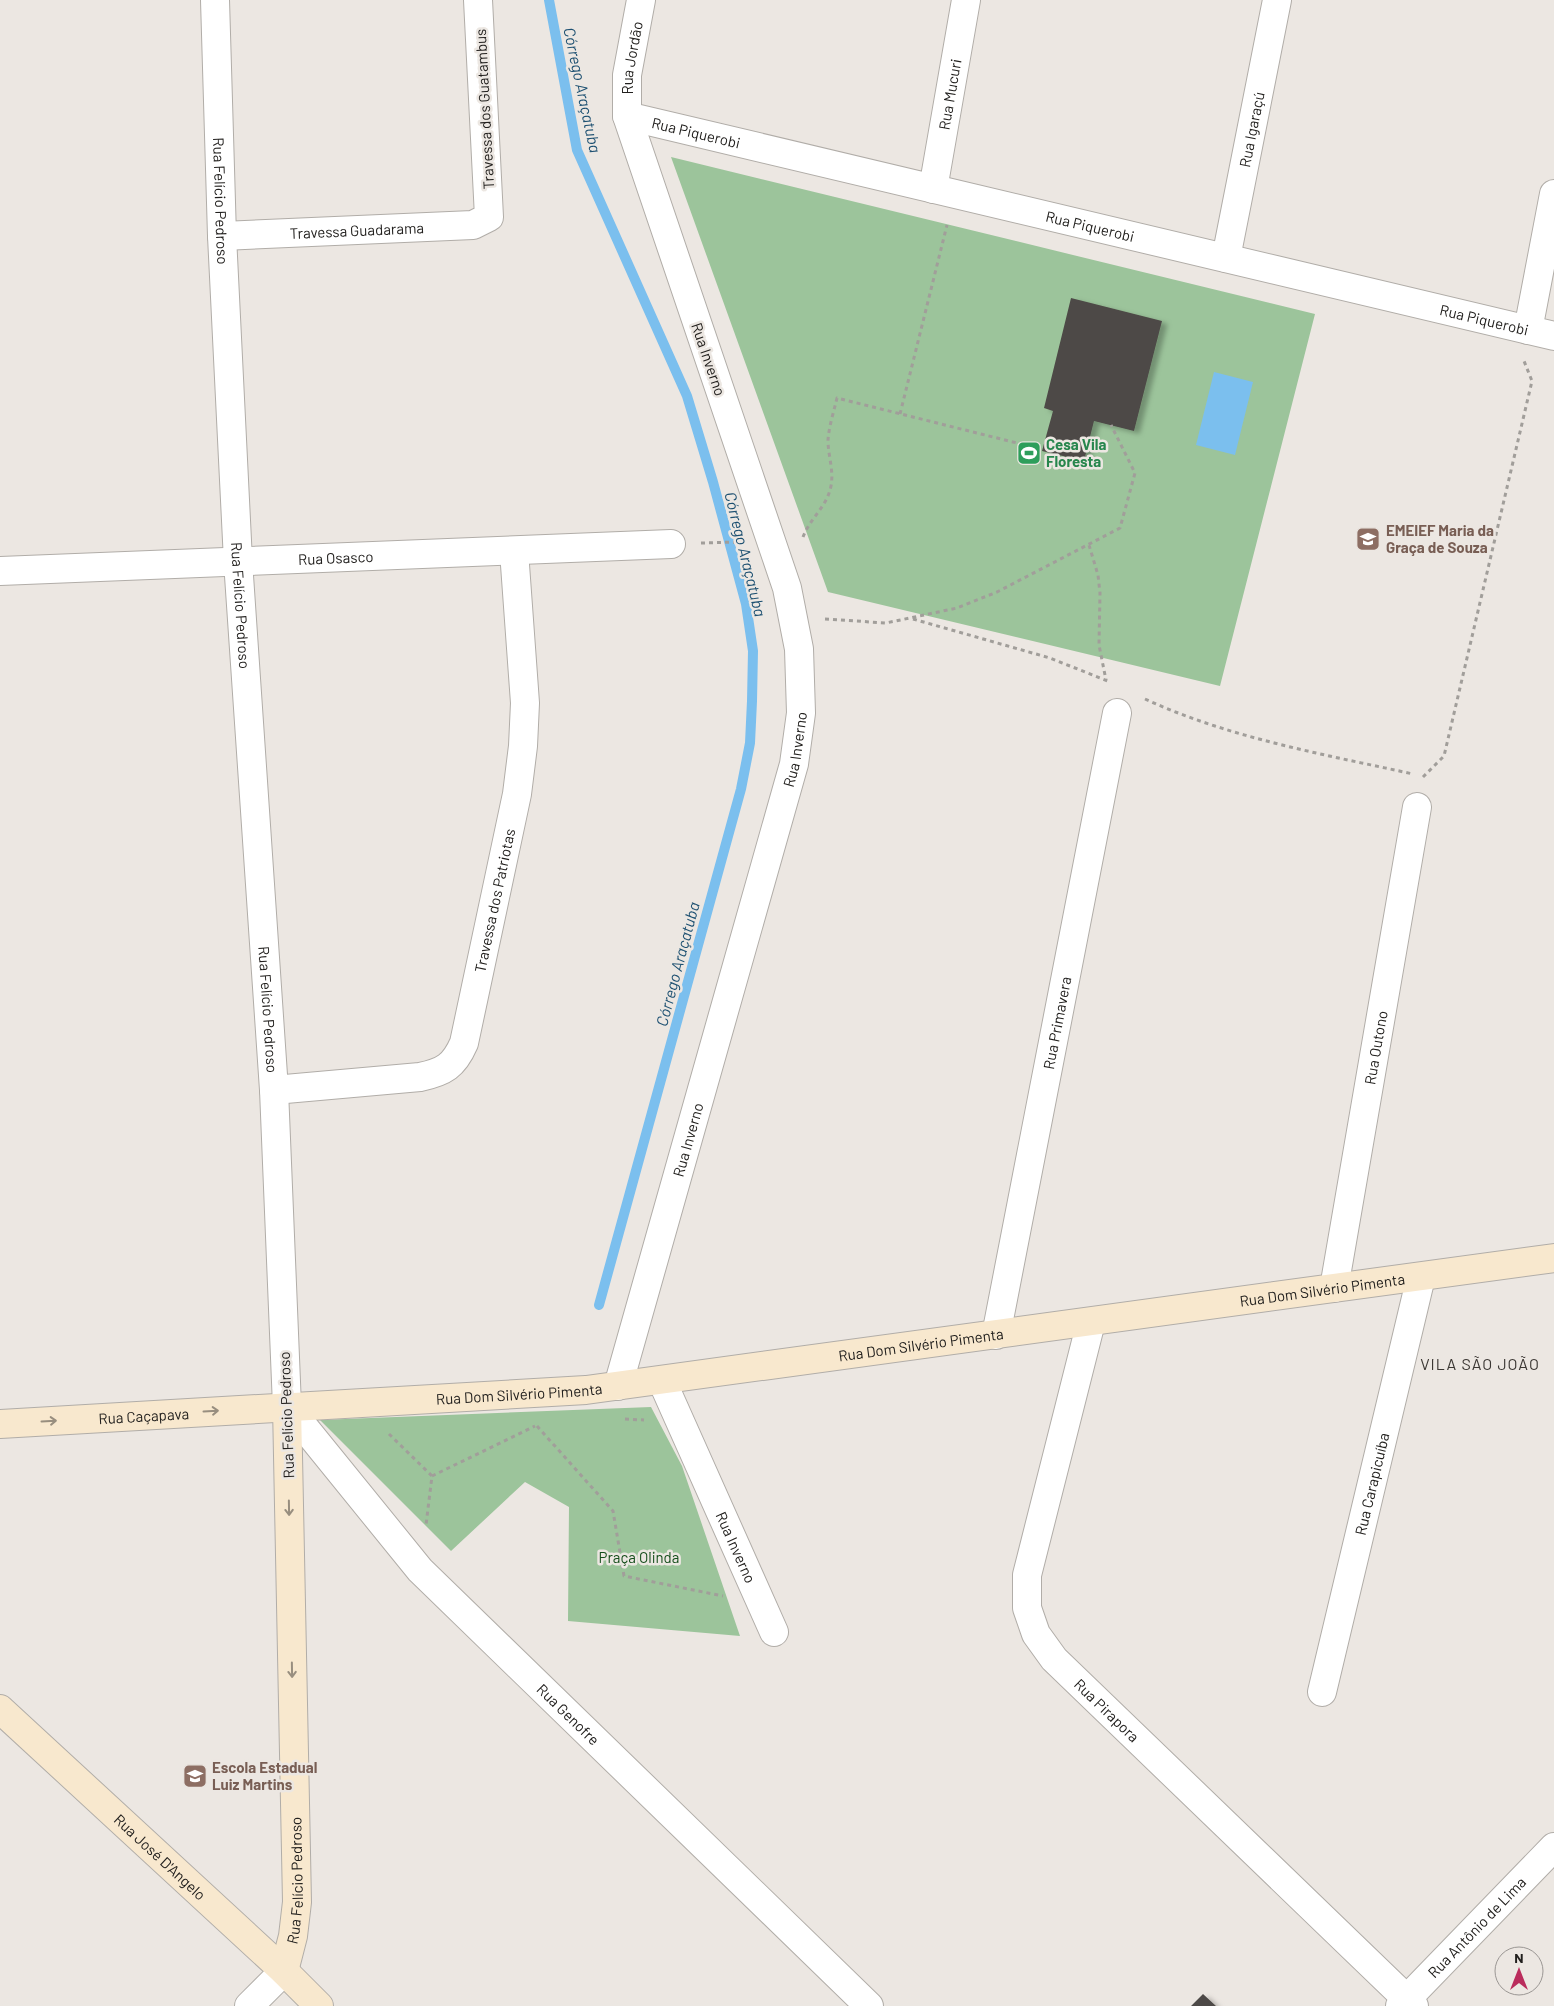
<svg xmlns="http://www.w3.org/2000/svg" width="1554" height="2006" font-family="Barlow,sans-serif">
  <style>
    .green { fill: #9cc49b }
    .water { fill: #7bbfee }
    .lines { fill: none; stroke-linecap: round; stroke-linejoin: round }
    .stream { stroke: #7bbfee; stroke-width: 10 }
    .building { fill: #4d4a46; filter: url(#shadow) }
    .street-casing { stroke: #b1ada8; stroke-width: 30 }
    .secondary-casing { stroke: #b1ada8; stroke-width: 30 }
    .path { stroke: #a19e9a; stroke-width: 3; stroke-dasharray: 4 4; stroke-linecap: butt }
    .street { stroke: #fff; stroke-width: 28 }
    .secondary { stroke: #f8e8ce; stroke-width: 28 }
    .oneway { stroke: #988e7f }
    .labels { text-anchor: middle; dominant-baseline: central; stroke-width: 5; stroke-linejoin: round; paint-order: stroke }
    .street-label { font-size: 15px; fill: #22201e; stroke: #ece7e2 }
    .leisure-label { font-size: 15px; font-weight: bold; fill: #27864d; stroke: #ece7e2; text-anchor: start }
    .education-label { font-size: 15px; font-weight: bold; fill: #785e54; stroke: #ece7e2; text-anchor: start }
    .park-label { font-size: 15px; fill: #154e1b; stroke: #ece7e2 }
    .water-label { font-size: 16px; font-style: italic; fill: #1d5071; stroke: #ece7e2 }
    .neighbourhood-label { font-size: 16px; letter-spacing: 1px; fill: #3b3733; stroke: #ece7e2 }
  </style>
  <defs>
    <filter id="shadow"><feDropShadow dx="5.5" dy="3" stdDeviation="2.5" flood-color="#0004"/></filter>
  </defs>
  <rect width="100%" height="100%" fill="#ece7e2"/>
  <path class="green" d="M671,157L1315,314L1220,686L828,592Z
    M651,1407L682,1466L740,1636L568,1621L569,1507L525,1482L451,1551L320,1420Z"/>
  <path class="water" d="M1214,372L1253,382L1235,455L1196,445Z"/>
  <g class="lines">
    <path class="stream" d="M549,0L577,150L687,396L713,482L746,604L753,651L752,701L750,743L741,789L599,1305"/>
  </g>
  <path class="building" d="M1071,298L1162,321L1134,431L1094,421L1084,461L1042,451L1053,411L1044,408Z
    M1203,1994L1216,2006H1191Z"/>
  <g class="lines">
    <g class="street-casing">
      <g id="street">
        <path id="s1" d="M215,0L222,236L238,561L274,1090L287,1406L420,1570L869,2006"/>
        <path id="s2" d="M627,116L1554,336"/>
        <path id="s3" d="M933,189L966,0"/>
        <path id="s4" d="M222,236L473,225L489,217L478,0"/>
        <path id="s5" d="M1226,258L1277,0"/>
        <path d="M1528,330L1554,194"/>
        <path id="s6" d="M0,571L671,544"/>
        <path id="s7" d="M274,1090L420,1077C444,1072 454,1066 464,1043L517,794L523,746L525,703L514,551"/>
        <path id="s8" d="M1334,1288L1417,807"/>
        <path id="s9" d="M1091,1322L1027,1575V1608L1036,1634L1054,1659L1414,2006"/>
        <path id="s10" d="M996,1335L1117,713"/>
        <path id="s11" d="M662,1381L774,1632"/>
        <path id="s12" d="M618,1386L794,764L801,713L799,649L787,588L627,116V75L641,0"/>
        <path id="s13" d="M1322,1692L1421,1277"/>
        <path d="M249,2006L284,1971"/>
        <path id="s14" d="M1400,2006L1554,1847"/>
      </g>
    </g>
    <g class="secondary-casing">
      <g id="secondary">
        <path id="s15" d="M0,1424L586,1390L1554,1258"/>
        <path id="s16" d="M0,1709L284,1971L319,2006"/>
        <path id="s17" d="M284,1971L293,1936L297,1902L287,1406"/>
      </g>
    </g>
    <path class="path" d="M900,414L947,225
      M803,537C810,518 827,507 831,486C834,470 828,456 828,440C829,426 834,411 837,398L1037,448L1039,459
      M701,543L738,542
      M1089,545L1098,575L1100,593L1099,645L1106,680
      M825,619L886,623L957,608L997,592L1120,528L1135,473L1111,425
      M913,619L1050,658L1110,682
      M1145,699C1230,738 1322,754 1413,774
      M1423,777L1444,756L1532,381L1524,361
      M625,1419L644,1420
      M537,1426L613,1511L624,1576L723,1596
      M389,1434L432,1476L426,1525
      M432,1476L535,1426"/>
    <use href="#street" class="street"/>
    <use href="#secondary" class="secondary"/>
  </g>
  <defs><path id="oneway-shaft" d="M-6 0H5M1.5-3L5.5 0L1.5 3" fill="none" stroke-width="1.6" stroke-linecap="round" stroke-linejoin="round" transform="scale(1.25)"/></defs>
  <g class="oneway">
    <use href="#oneway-shaft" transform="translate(211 1411) rotate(-3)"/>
    <use href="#oneway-shaft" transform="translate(49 1421) rotate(-3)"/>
    <use href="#oneway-shaft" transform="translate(289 1508) rotate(89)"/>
    <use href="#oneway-shaft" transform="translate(292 1670) rotate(89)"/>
  </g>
  <defs>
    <g id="stadium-square" transform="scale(1.25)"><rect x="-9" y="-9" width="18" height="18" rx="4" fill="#2e9e5b" stroke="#ece7e2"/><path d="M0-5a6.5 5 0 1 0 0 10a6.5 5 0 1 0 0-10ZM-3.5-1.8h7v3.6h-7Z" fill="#fff"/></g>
    <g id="school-square" transform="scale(1.25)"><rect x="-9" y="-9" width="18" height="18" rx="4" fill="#8d6e63" stroke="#ece7e2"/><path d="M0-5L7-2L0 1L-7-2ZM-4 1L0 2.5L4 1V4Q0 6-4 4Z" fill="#fff"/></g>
  </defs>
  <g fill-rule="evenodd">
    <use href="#stadium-square" x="1029" y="453"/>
    <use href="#school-square" x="1368" y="539"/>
    <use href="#school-square" x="195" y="1776"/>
  </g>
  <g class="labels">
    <g class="street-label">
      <text stroke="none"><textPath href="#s12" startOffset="1381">Rua Jordão</textPath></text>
      <text stroke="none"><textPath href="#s3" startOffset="96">Rua Mucuri</textPath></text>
      <text transform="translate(484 109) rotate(-93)">Travessa dos Guatambus</text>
      <text stroke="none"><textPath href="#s5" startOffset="131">Rua Igaraçú</textPath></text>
      <text stroke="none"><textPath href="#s2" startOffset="71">Rua Piquerobi</textPath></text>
      <text stroke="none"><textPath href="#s1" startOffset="201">Rua Felício Pedroso</textPath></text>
      <text stroke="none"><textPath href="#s2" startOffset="476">Rua Piquerobi</textPath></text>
      <text stroke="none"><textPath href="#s4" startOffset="135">Travessa Guadarama</textPath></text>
      <text stroke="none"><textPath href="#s2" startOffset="881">Rua Piquerobi</textPath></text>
      <text transform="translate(709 359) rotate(71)">Rua Inverno</text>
      <text stroke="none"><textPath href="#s6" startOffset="336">Rua Osasco</textPath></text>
      <text stroke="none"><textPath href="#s1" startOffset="606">Rua Felício Pedroso</textPath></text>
      <text stroke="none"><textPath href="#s12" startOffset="661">Rua Inverno</textPath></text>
      <text stroke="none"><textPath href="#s7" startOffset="351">Travessa dos Patriotas</textPath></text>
      <text stroke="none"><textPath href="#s1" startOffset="1011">Rua Felício Pedroso</textPath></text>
      <text stroke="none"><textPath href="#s10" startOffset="318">Rua Primavera</textPath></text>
      <text stroke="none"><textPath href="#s8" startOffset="244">Rua Outono</textPath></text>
      <text stroke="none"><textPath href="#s12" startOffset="256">Rua Inverno</textPath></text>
      <text stroke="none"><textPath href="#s15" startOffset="1330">Rua Dom Silvério Pimenta</textPath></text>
      <text stroke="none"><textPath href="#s15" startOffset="925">Rua Dom Silvério Pimenta</textPath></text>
      <text stroke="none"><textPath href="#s15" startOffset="520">Rua Dom Silvério Pimenta</textPath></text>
      <text stroke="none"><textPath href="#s15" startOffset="144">Rua Caçapava</textPath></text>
      <text transform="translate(286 1415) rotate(-92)">Rua Felício Pedroso</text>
      <text stroke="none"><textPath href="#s13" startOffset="214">Rua Carapicuíba</textPath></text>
      <text stroke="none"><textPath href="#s11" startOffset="182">Rua Inverno</textPath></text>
      <text stroke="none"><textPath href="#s9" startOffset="426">Rua Pirapora</textPath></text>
      <text stroke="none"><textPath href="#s1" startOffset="1826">Rua Genofre</textPath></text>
      <text stroke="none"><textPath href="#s16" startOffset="218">Rua José D'Angelo</textPath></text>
      <text stroke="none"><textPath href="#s17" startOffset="92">Rua Felício Pedroso</textPath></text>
      <text stroke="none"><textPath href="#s14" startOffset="110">Rua Antônio de Lima</textPath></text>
    </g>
    <g class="leisure-label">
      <text x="1046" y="444">Cesa Vila<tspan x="1046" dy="17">Floresta</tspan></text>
    </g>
    <g class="education-label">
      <text x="1386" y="530">EMEIEF Maria da<tspan x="1386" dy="17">Graça de Souza</tspan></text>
      <text x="212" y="1767">Escola Estadual<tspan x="212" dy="17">Luiz Martins</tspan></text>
    </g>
    <g class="park-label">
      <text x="639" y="1557">Praça Olinda</text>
    </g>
    <g class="water-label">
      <text transform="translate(583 90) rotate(78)">Córrego Araçatuba</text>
      <text transform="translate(746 554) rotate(76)">Córrego Araçatuba</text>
      <text transform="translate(677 964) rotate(-75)">Córrego Araçatuba</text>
    </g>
    <g class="neighbourhood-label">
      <text x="1480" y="1363">VILA SÃO JOÃO</text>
    </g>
  </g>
  <g transform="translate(1519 1971)"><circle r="24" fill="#ece7e2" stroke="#9b9794"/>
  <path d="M0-4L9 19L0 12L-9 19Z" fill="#ba2c5c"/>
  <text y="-8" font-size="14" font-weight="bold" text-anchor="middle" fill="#22201e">N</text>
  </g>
</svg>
